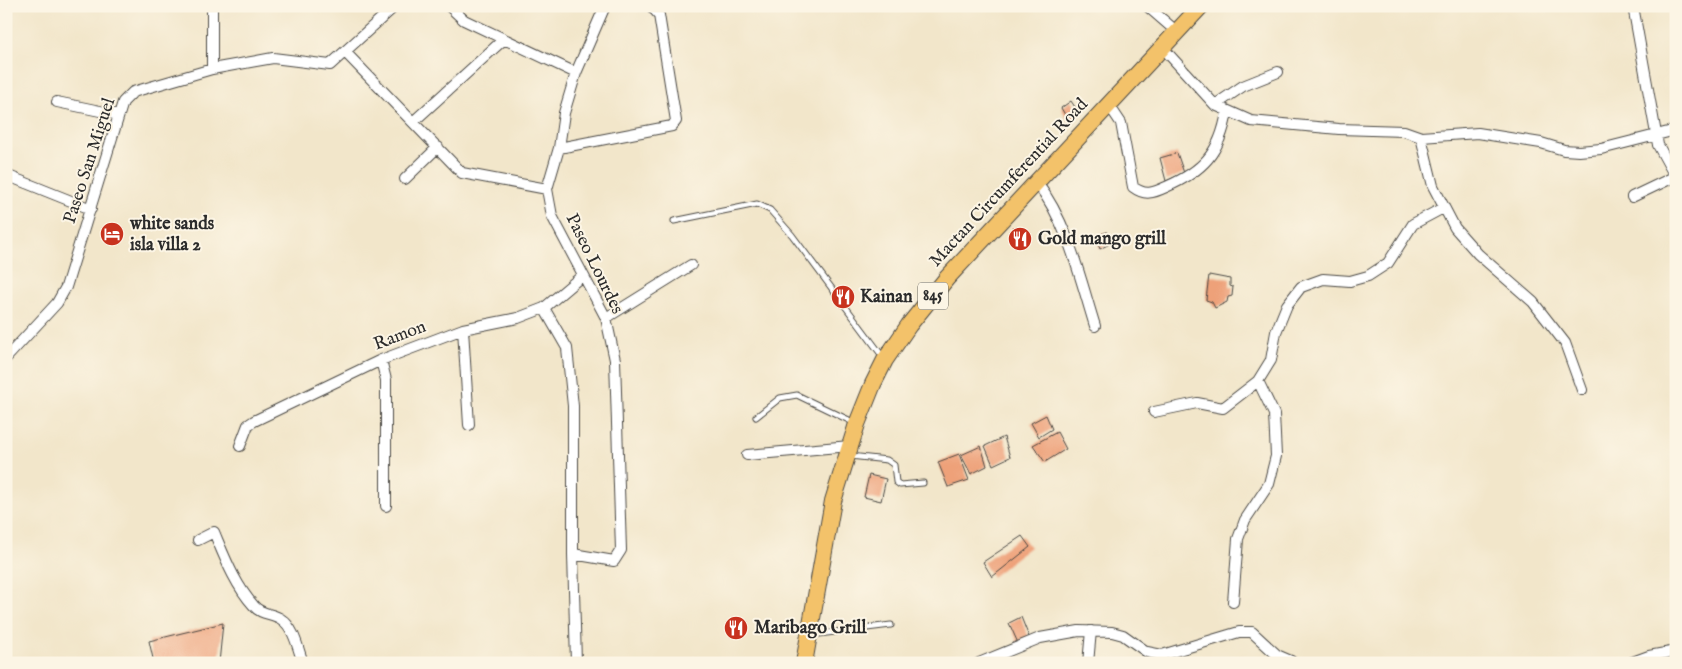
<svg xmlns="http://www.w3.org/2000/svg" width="1682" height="669" font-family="'IM FELL English',serif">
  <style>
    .building { fill: #eea179 }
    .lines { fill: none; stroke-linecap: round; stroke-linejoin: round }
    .service-casing { stroke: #494743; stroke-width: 7 }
    .minor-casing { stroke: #494743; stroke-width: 12 }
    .primary-casing { stroke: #494743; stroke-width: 18 }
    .service { stroke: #fff; stroke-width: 5 }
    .minor { stroke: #fff; stroke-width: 10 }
    .primary { stroke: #f3c26a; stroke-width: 16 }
    .labels { text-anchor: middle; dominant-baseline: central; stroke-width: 4; stroke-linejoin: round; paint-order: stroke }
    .shield { fill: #fcf5e5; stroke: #6a6863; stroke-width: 1 }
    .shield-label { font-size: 16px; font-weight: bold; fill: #2b2b2b }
    .street-label { font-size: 18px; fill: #2b2b2b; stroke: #fcf5e5 }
    .poi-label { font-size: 18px; font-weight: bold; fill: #2b2b2b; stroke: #fcf5e5; text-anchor: start }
  </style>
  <rect width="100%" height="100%" fill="#fcf5e5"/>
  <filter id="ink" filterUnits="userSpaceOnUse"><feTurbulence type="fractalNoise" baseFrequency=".02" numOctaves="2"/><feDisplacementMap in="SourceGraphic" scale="10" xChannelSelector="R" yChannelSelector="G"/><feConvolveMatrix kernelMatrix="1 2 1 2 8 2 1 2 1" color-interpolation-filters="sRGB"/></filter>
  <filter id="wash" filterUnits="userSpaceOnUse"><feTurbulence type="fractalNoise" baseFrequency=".0096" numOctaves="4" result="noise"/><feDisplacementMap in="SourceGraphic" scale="20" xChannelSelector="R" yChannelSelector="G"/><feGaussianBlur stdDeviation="1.12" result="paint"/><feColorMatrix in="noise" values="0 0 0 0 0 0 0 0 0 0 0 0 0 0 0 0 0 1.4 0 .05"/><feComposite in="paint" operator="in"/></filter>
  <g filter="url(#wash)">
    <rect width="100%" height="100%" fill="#f2e6ca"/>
    <g id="blocks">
      <path class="building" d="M1071,101L1079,113L1070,123L1061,108Z
        M1177,153L1184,173L1166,181L1160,158Z
        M1107,232L1111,243L1100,249L1095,236Z
        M1209,275L1230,279V286L1233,287L1232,296L1228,297L1227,302L1215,308L1212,302L1206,300Z
        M1046,415L1052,429L1039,437L1031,423Z
        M1057,432L1066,449L1045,462L1033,445Z
        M1004,437L1010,457L993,465L985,446Z
        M981,446L987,466L971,474L961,455Z
        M959,454L969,480L948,487L938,462Z
        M869,475L886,479L881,501L864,497Z
        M1022,536L1030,547L992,577L983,562Z
        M1021,617L1029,637L1018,643L1009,623Z
        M223,623L219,663H154L149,641Z"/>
    </g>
  </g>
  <g filter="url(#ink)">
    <use href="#blocks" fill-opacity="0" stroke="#494743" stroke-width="1"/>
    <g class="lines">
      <g class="service-casing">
        <path id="service" d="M674,221L757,204L770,210L792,235L883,357
          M756,417L780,398L797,395L855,423
          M850,456L887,460L894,465L896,482L900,485L923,483
          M811,635L891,625"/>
      </g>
      <g class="minor-casing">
        <path id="minor" d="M449,6L464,20L576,73
          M1147,6L1177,32
          M1633,6L1658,145L1676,178
          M1163,48L1215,105L1251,121L1339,129L1404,131L1421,137L1478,133L1541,143L1564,150L1579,151L1601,149L1676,130
          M346,53L462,173L547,189
          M212,69V6
          M57,102L119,115
          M1109,105L1121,123L1133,187C1145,196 1153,193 1166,187C1203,171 1220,153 1227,112
          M1215,105L1243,86L1278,72
          M413,122L503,40
          M1421,137L1433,186L1455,228L1478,254L1533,302L1565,343L1582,390
          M559,148L672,126L676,121L659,15L651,6
          M6,175L91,209
          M405,179L438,147
          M1037,183C1068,223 1080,278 1095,326
          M1632,197L1676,176
          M544,308L567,348L573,406V554L576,663
          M606,318L691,265
          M463,329L469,425
          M6,358L57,303L66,287L123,102L133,92L212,69L273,58L330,65L395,6
          M381,360L386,380V506
          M1154,412L1197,403L1223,408L1258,381L1271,360L1276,332L1287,305L1301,287L1323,279L1350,281L1368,276L1388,263L1413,224L1443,208
          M240,446L248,425L254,421L381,360L463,329L518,318L544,308L583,275
          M747,455L850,446
          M198,540L214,532C225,558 235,585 254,606C261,615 273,613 281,619C294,627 298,649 303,663
          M573,554L614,561L621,550L615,360L606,318L552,216L547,189L559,148L564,113L576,73L605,6
          M1233,602L1238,539L1245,520L1269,484L1276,456L1274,414L1258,381
          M979,663L1040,638L1079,631L1112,632L1123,635L1147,652L1162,655L1239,632H1252L1277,655L1291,661
          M1088,663L1091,631
          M1630,663L1649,656L1676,651"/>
      </g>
      <g class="primary-casing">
        <path id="primary" d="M804,663L833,501L857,424L873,384L885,360L909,325L947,278L1201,6"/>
      </g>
      <use href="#service" class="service"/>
      <use href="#minor" class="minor"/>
      <use href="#primary" class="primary"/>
    </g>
  </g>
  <defs>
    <g id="hotel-disc" transform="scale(1.25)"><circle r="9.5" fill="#c8321e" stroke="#fcf5e5"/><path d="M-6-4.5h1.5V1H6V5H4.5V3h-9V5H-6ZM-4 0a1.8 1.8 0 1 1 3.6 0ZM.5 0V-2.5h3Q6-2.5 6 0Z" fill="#fff"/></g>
    <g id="restaurant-disc" transform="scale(1.25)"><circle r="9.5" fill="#c8321e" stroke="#fcf5e5"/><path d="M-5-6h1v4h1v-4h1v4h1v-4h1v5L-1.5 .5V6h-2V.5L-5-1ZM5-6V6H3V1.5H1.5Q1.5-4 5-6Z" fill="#fff"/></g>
  </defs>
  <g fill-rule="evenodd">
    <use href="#hotel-disc" x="112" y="234"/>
    <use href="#restaurant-disc" x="1020" y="239"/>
    <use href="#restaurant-disc" x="843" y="297"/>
    <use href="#restaurant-disc" x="736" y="628"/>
  </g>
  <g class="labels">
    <rect class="shield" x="918" y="282.5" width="30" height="27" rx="4"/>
    <g class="shield-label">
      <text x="933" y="296">845</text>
    </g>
    <g class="street-label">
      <text transform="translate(90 161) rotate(-72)">Paseo San Miguel</text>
      <text transform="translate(1009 183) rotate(-47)">Mactan Circumferential Road</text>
      <text transform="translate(594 264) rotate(64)">Paseo Lourdes</text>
      <text transform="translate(400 336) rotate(-21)">Ramon</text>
    </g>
    <g class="poi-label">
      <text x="130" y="224">white sands<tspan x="130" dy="21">isla villa 2</tspan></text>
      <text x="1038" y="239">Gold mango grill</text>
      <text x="860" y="297">Kainan</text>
      <text x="754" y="628">Maribago Grill</text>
    </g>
  </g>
  <rect width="1682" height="669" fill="none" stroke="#fcf5e5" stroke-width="25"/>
</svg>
